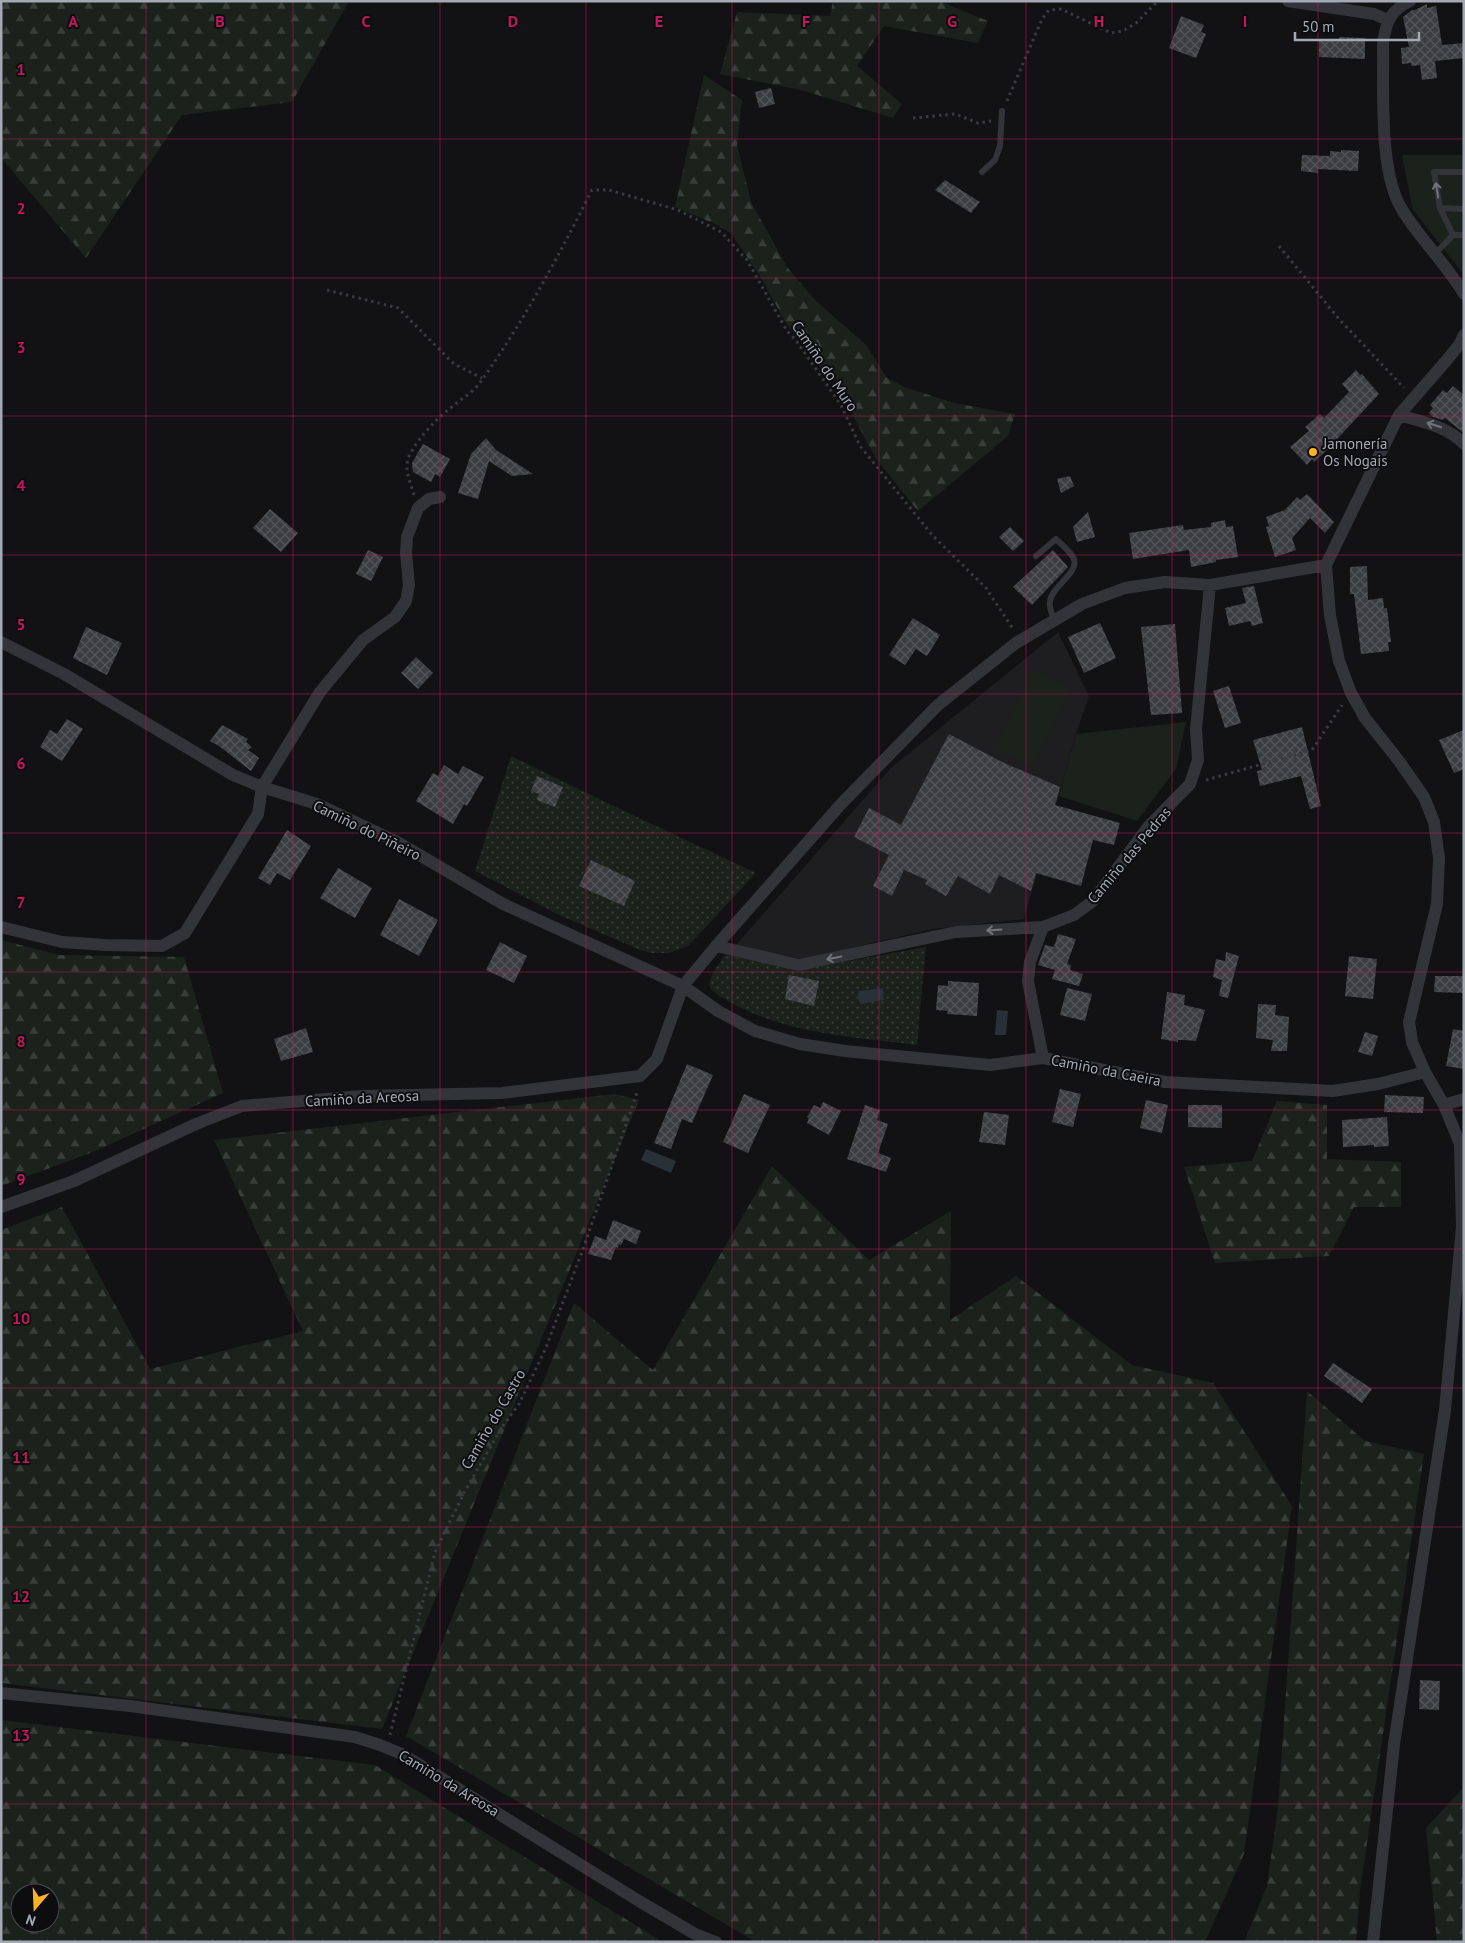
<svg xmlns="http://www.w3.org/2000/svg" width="1465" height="1943" font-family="'PT Sans',sans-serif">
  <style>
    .built { fill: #1e1e21 }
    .grass { fill: #1a221b }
    .forest { fill: url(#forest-firs); fill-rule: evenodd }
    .garden { fill: url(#garden-dots) }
    .water { fill: #283138 }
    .building { fill: url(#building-cross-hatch) }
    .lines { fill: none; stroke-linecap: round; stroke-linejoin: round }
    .path { stroke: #393b40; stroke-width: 3; stroke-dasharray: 2.5 4; stroke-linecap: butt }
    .service { stroke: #333439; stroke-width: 6 }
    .minor { stroke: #333439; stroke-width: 12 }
    .oneway { stroke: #71747d }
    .grid { fill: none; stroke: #c2185b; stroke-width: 1; stroke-opacity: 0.55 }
    .poi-dot { fill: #fdb222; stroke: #0d0d0f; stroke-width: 2 }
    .labels { text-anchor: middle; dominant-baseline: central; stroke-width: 4; stroke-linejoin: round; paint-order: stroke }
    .street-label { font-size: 15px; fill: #a3a9b5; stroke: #0d0d0f }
    .poi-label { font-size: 15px; fill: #a3a9b5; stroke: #0d0d0f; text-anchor: start }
    .grid-label { font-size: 16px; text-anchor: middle; font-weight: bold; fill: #c2185b; stroke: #0d0d0f; stroke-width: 4; stroke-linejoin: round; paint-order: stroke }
  </style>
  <defs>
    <pattern id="forest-firs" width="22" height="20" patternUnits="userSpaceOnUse" patternTransform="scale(1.25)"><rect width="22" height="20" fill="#1a221b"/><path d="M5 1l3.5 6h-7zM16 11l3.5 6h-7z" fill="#383f3a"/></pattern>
    <pattern id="garden-dots" width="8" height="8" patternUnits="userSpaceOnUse" patternTransform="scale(1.25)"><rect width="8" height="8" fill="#1a221b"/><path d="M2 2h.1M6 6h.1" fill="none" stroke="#383f3a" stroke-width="1.8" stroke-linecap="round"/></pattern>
    <pattern id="building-cross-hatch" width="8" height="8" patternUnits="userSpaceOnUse" patternTransform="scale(1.25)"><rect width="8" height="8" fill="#3c3d41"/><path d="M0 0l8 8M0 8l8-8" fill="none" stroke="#55565a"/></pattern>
  </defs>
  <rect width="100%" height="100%" fill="#121214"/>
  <path class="built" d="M1058,632L1089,696L1076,734L1024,919L933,929L802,959L736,945L891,768Z"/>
  <path class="grass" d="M1402,155H1464V275L1413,210Z
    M1033,670L1071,688L1033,766L995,748Z
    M1186,722L1176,769L1137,821L1059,796L1076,734Z"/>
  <path class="forest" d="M1,1H349L292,102L182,115L86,258L1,158Z
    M833,1H939L988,21L978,43L884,26L857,66L902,104L893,118L801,90L720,74L737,12L830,16Z
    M704,75L742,100L737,145L751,202L787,267L815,300L866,345L887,378L904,387L954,403L1015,414L1008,436L918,511L877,460L856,422L840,383L817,364L787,325L760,276L731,233L715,224L675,207Z
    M1,940L59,955L184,957L223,1093L93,1152L1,1186Z
    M615,1094L639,1100L382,1729L1,1683V1230L62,1207L150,1369L303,1331L214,1140Z
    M1277,1101L1327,1105V1159L1401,1162V1207H1354L1329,1256L1215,1263L1184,1167L1252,1161Z
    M772,1166L869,1260L951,1211L950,1320L1016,1276L1132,1365L1213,1383L1292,1506L1244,1854L1205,1942H756L406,1736L574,1303L653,1370Z
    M1307,1391L1365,1441L1424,1454L1360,1891L1356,1942H1244L1267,1886L1278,1807Z
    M1,1720L375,1765L663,1942H1ZM20,1893H50V1923H20Z
    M1464,1787V1942H1437L1426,1828Z"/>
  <path class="garden" d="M511,756L605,802L756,873L688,946L669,953H652L640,950L559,915L475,871Z
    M926,947L917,1045C852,1037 786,1034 728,1001C723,997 713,994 710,987C707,978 719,965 723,957L726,955L799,970Z"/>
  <path class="water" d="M883,988L884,1000L861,1004C857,999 857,996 859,991Z
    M997,1010L1008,1011L1006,1035H995Z
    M646,1149L676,1161L671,1173L641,1160Z"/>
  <path class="building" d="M1427,4V8L1436,6L1442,45L1464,43V58L1435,61L1437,78L1422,80L1420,65L1411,66V63L1402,64L1401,48L1409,47L1403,17L1412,10H1415Z
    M1181,16L1204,25L1201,32L1206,34L1196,58L1169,48Z
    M1339,37L1365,38V59L1319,57V41H1339Z
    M771,88L775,104L759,108L755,92Z
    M1341,150L1359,151L1358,171L1318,169V173L1301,171L1302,155L1330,156V151L1341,152Z
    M945,180L980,202L971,213L935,190Z
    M1356,370L1360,375L1362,374L1379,394L1325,452L1314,462L1312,459L1307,465L1290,447L1309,431L1305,427L1320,414L1324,418L1349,392L1342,384Z
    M1453,386L1464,395V433L1445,418L1443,420L1433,417L1429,413L1433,408L1430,405L1443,390L1447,393Z
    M486,438L496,450L533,474L512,476L489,461L478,499L458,493L471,454Z
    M423,444L450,459L440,477L435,474L431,482L413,472L412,463Z
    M1070,476L1074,486L1061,493L1057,479Z
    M1307,494L1334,522L1325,533L1310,518L1292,538L1296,550L1275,557L1266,527L1269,526L1266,517L1285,510L1297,497L1300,500Z
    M270,509L298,533L281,552L253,528Z
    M1088,512L1095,537L1077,542L1073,527Z
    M1225,520L1226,527L1233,526L1238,557L1216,560V562L1191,567L1189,550L1133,559L1129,533L1183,525L1184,530L1211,527V523Z
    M1010,527L1024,541L1013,551L999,537Z
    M368,550L383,557L371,581L356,574Z
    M1053,550L1068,567L1032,605L1013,587Z
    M1367,566L1368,600L1383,598L1384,608H1387L1391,642H1388L1389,651L1361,654L1354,594H1350V567Z
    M1254,586L1263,623L1252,626L1250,621L1229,626L1225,608L1246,603L1242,588Z
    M913,618L940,635L927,656L916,649L905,665L889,655Z
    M1100,623L1116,658L1084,673L1068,637Z
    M1175,624L1182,713L1151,715L1141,627Z
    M86,627L122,643L107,675L73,658Z
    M416,657L433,673L418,689L401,673Z
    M1229,686L1241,723L1225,728L1213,691Z
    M67,719L83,729L62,761L40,747L50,730L57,734Z
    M222,725L248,739L246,742L252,747L248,750L259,758L251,771L219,746L210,741Z
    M1302,727L1321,806L1310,809L1301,776L1260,786L1257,771L1262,770L1253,740Z
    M1464,730V769L1454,773L1439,740Z
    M949,734L1002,762L1060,787L1055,805L1120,823L1114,845L1093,840L1081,886L1036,873L1031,891L999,875L990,894L958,876L946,896L925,884L927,880L904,870L892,896L873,886L889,855L854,837L869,808L901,825Z
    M444,765L458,774L463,766L484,777L467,806L464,804L453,824L416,801L433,773L438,776Z
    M537,776L563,787L555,807L537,800L539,794L531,791Z
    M287,830L311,846L290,880L277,873L270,885L258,878Z
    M591,860L635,881L624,906L579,886Z
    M338,868L372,888L355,918L320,898Z
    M399,899L438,920L419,956L380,935Z
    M1058,934L1076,939L1067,964L1071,965L1070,970L1083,974L1079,986L1052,979L1055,970L1038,965L1045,945L1054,947Z
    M500,942L527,956L514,983L486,970Z
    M1226,952L1239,956L1228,998L1219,996L1222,980L1213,977L1216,959L1225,961Z
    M1349,956L1377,959L1373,999L1345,996Z
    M789,975L819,981L814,1006L785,999Z
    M1435,976H1463V993L1434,992Z
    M948,981L979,983L977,1016L947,1014L948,1011L936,1010L938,985L948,986Z
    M1067,988L1092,994L1085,1021L1060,1015Z
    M1167,992L1185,995L1184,1005L1205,1010L1196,1041L1184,1040H1178V1042L1161,1039Z
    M1258,1004L1276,1005L1275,1015L1289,1017L1287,1051H1271L1273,1040L1256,1038Z
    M306,1028L313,1052L281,1061L274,1039Z
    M1453,1029L1464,1031V1069L1446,1066Z
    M1365,1032L1378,1036L1372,1056L1358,1052Z
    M687,1064L713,1075L692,1123L682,1119L671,1149L654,1143Z
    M1060,1089L1081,1094L1073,1127L1052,1122Z
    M744,1094L770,1105L748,1153L723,1142Z
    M1385,1095L1424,1097L1423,1113L1384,1112Z
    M1146,1100L1168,1105L1162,1133L1140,1128Z
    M823,1102L841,1111L829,1135L807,1123L809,1118L807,1117L814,1105L820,1108Z
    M865,1105L880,1110L877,1120L888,1124L878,1153L891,1158L886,1172L847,1159Z
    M1188,1105H1222V1128L1188,1127Z
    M984,1112L1009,1115L1005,1145L979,1142Z
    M1387,1117L1389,1146L1374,1147V1145L1343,1147L1342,1120Z
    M613,1220L641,1231L636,1244L624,1239L621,1245L619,1244L618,1248L616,1247L611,1260L588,1254L595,1236L606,1240Z
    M1333,1363L1372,1389L1362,1403L1324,1376Z
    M1420,1680L1440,1681L1439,1710L1419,1709Z"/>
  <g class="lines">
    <path class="path" d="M1007,101L1042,19L1049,10L1061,9L1111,33L1123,31L1136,23L1158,1
      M913,118L955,114L978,123L991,121
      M1279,246L1339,319L1404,388
      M327,290L398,308L454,364L482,378
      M414,495C410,481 403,468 410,454C420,436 436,419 453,406C461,399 472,393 479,384C523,323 558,257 592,190H609L678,210L721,232L747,260L787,331L795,339L841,405L860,446L933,536L986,588L1013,629
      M1206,780L1312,750L1342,705
      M390,1735L435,1552L465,1491L502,1427L519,1404L545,1350L583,1249L638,1090"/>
    <path class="service" d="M982,172L995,160L1000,146L1002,111
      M1440,208L1464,209
      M1453,235L1440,208L1434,172H1464
      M1435,254L1453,235H1464
      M1036,556L1056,539C1062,545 1071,552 1074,559C1079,573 1052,586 1050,601C1049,607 1052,615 1054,620"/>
    <path class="minor" d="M1288,1L1374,14L1388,20
      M1410,1C1390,11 1386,22 1383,43C1384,90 1378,173 1403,211C1421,240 1447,265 1464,294
      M1399,415C1423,422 1447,426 1464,444
      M1326,565L1330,615L1339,661L1351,693L1365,718L1399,761L1424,797L1434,822L1439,858L1437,904L1409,1022L1412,1042L1425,1072L1444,1105L1460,1144L1462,1227L1445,1410L1394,1744L1373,1942
      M1,642L64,674L233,775L262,787L317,804L399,843L503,904L683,986L718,1011L755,1031L800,1044L845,1051L990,1065L1043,1058L1165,1082L1333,1091L1378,1084L1425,1072
      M1,927L62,942L105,945L162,946L185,933L258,814L262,787L320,692L363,640L395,617L406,601L409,585L406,553L407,537L418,508L429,499L440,497
      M1043,927L1030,962L1028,981L1043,1058
      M716,946L799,965L956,932L1043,927L1074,915L1093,901L1148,827L1190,784L1198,760L1196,729L1210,585
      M1444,1105L1464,1099
      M1,1207L74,1181L196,1124L242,1106L362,1096L502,1093L640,1076L657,1059L683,986L716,946L842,803L938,705L1016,643L1082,604L1125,588L1165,582L1210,585L1326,565L1399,415L1446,361L1459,345L1464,335
      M1,1693L130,1706L355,1737L380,1745L404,1755L639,1901L695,1934L716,1942"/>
  </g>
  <defs><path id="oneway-shaft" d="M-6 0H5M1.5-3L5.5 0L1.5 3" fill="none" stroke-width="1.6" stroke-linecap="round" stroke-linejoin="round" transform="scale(1.25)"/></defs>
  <g class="oneway">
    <use href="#oneway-shaft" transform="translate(1437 190) rotate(-99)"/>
    <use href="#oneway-shaft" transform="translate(1434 425) rotate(-162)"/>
    <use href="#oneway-shaft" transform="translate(994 930) rotate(176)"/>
    <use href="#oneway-shaft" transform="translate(834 958) rotate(168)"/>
  </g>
  <path class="grid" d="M146,1V1942M293,1V1942M440,1V1942M586,1V1942M732,1V1942M879,1V1942M1026,1V1942M1172,1V1942M1318,1V1942M1,139H1464M1,278H1464M1,416H1464M1,555H1464M1,694H1464M1,833H1464M1,972H1464M1,1110H1464M1,1249H1464M1,1388H1464M1,1527H1464M1,1665H1464M1,1804H1464"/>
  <circle class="poi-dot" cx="1313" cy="452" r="5"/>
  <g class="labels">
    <g class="street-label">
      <text transform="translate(825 366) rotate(56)">Camiño do Muro</text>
      <text transform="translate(367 830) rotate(26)">Camiño do Piñeiro</text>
      <text transform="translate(1129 855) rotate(-50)">Camiño das Pedras</text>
      <text transform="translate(1106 1070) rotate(11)">Camiño da Caeira</text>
      <text transform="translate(362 1098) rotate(-3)">Camiño da Areosa</text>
      <text transform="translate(493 1419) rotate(-60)">Camiño do Castro</text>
      <text transform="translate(449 1783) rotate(31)">Camiño da Areosa</text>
    </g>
    <g class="poi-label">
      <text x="1323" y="443">Jamonería<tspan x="1323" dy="17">Os Nogais</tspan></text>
    </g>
  </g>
  <g class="grid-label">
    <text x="73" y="27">A</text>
    <text x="220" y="27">B</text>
    <text x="366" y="27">C</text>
    <text x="513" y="27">D</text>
    <text x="659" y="27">E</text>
    <text x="806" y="27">F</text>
    <text x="952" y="27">G</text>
    <text x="1099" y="27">H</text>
    <text x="1245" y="27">I</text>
    <text x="21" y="75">1</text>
    <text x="21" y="214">2</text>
    <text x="21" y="353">3</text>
    <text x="21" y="491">4</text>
    <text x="21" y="630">5</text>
    <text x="21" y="769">6</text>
    <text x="21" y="908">7</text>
    <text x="21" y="1047">8</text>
    <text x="21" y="1185">9</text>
    <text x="21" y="1324">10</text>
    <text x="21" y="1463">11</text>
    <text x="21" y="1602">12</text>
    <text x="21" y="1741">13</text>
  </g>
  <rect width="1465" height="1943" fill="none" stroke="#a3a9b5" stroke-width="5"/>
  <g transform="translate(35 1908) rotate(199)"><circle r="24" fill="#0d0d0f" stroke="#494b51"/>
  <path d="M0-4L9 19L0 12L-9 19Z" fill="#fdb222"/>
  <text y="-8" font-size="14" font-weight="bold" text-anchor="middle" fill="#a3a9b5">N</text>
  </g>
  <path d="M1295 32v8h124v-8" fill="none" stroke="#a3a9b5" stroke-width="2.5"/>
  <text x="1302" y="32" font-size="15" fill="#a3a9b5" stroke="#0d0d0f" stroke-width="4" paint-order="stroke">50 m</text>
</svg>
